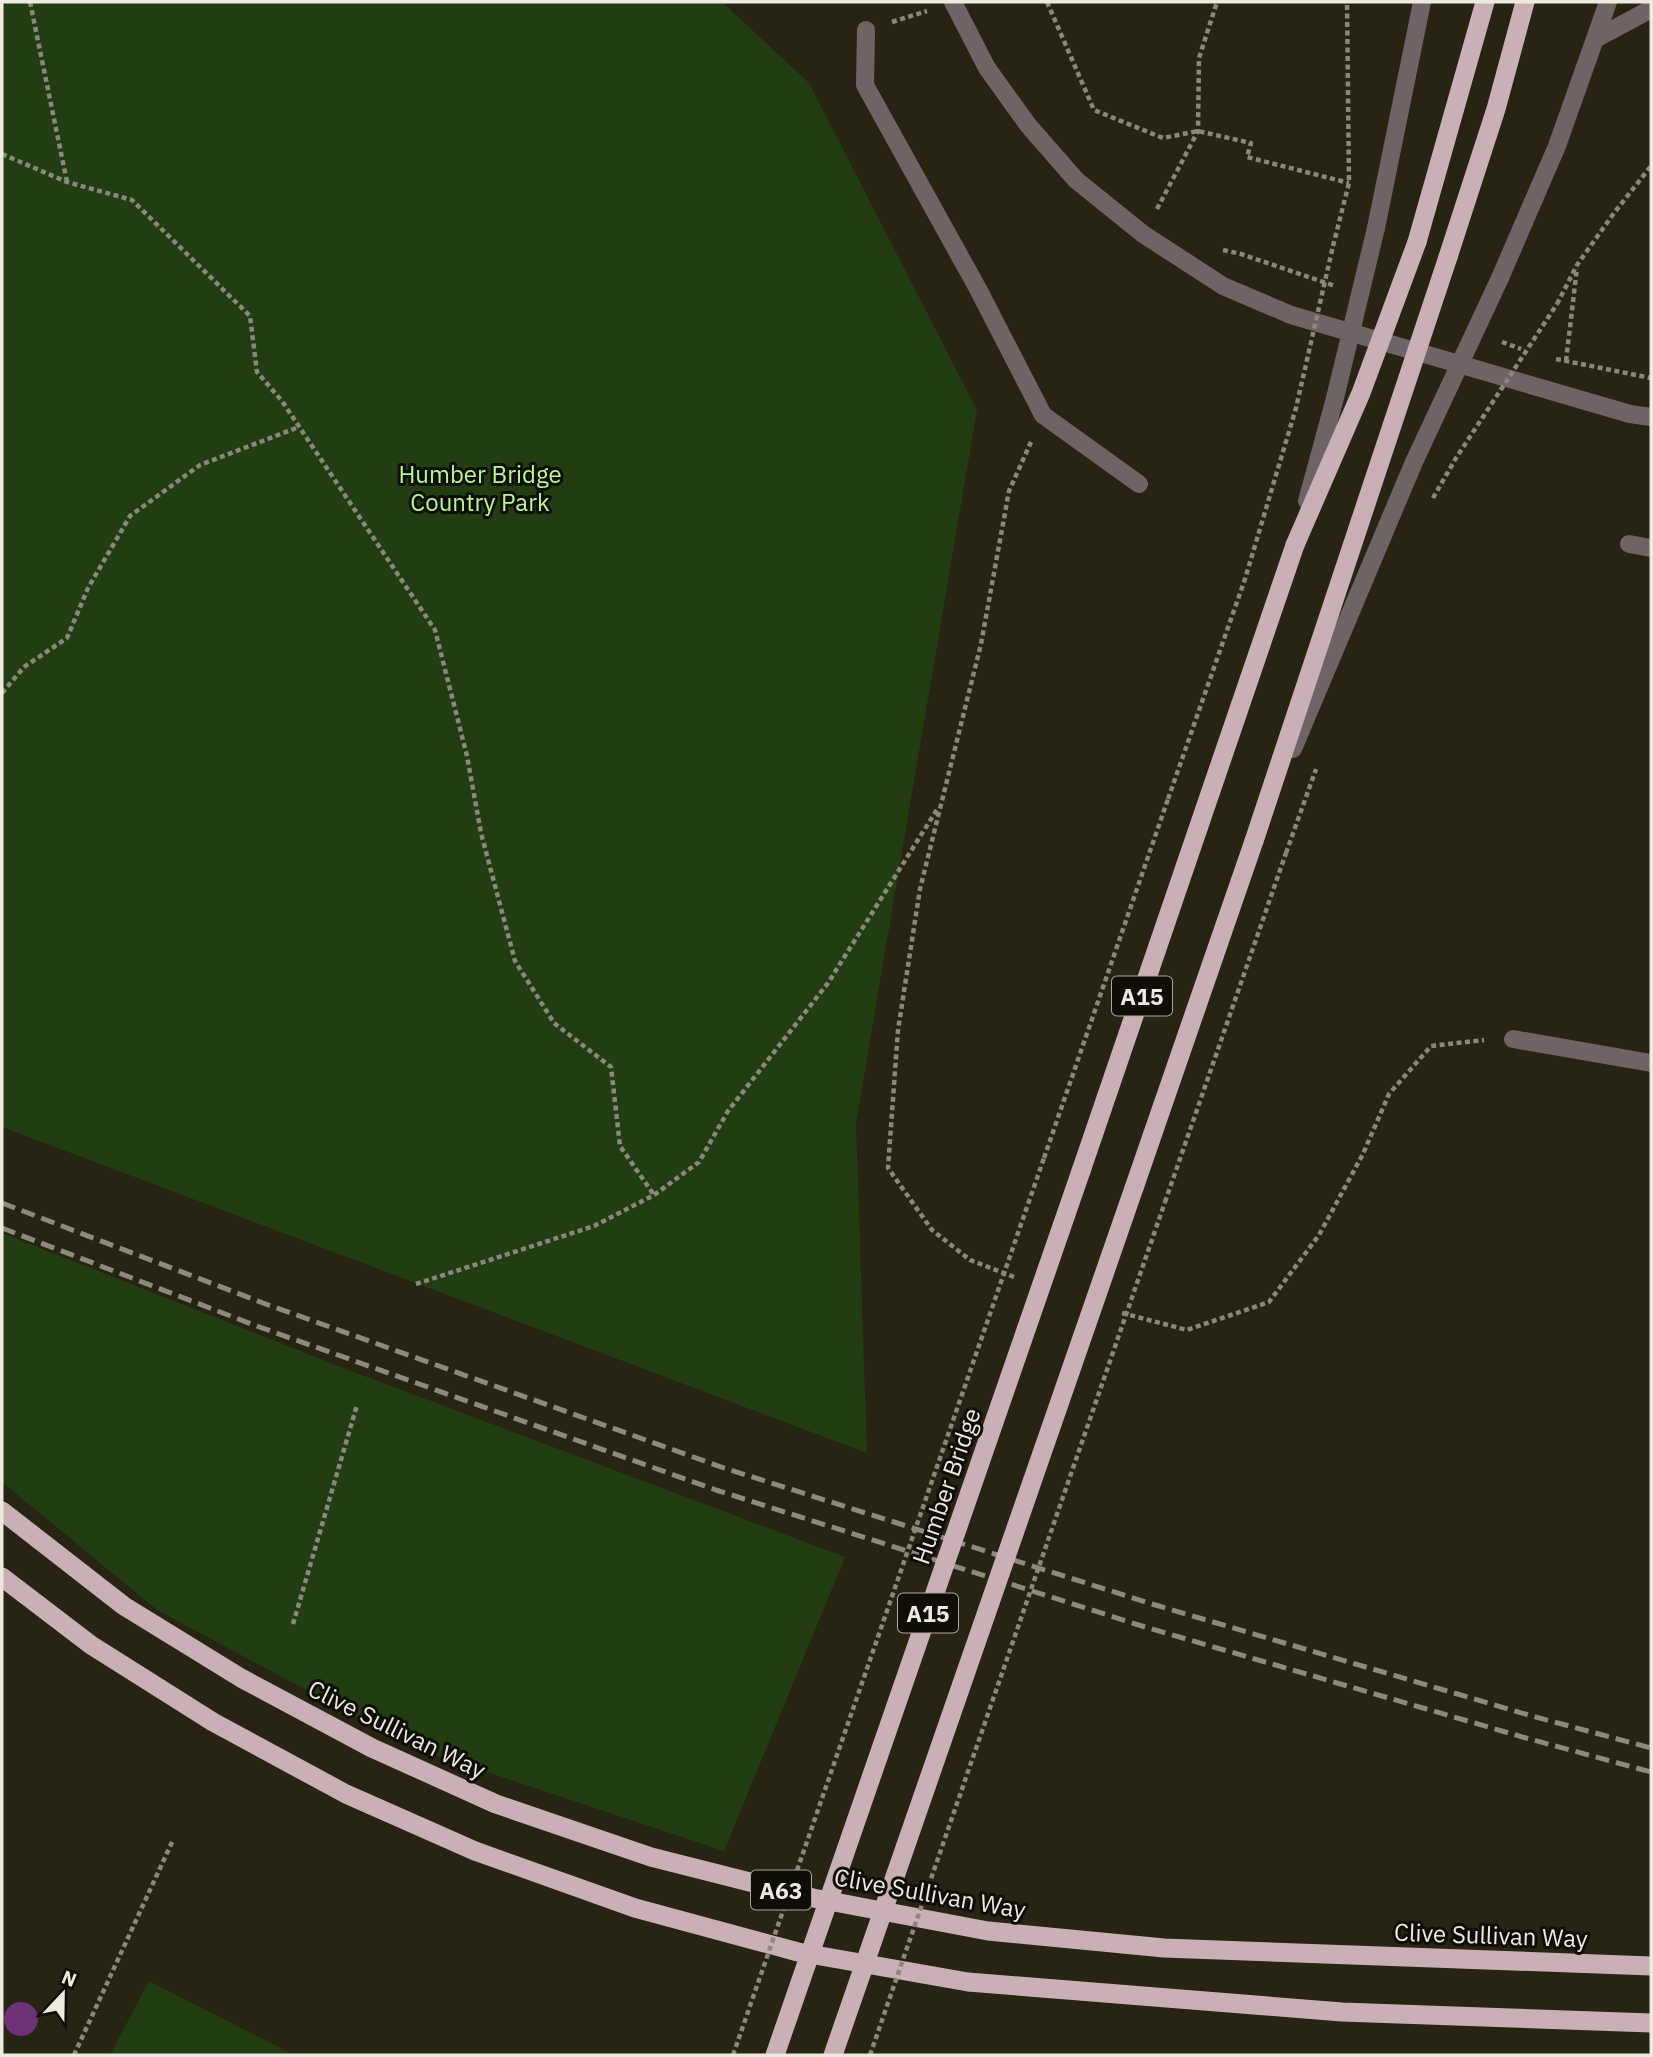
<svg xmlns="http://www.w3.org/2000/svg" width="1653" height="2057" font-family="'IBM Plex Sans',sans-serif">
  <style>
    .green { fill: #223d12 }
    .building { fill: #6d3376 }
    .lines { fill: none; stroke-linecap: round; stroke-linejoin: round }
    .path { stroke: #8a887a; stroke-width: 4.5; stroke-dasharray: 5 3.5; stroke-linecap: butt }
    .service { stroke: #6e6466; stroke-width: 18 }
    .minor { stroke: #6e6466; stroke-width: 18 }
    .trunk { stroke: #c8b0b6; stroke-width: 19 }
    .rail { stroke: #8c8a7c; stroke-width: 5; stroke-dasharray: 14 7; stroke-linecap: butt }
    .path-bridge { stroke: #8a887a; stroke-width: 4.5; stroke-dasharray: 5 3.5; stroke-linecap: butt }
    .service-bridge { stroke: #6e6466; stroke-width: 18 }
    .trunk-bridge { stroke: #c8b0b6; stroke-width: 19 }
    .labels { text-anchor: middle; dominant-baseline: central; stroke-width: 6; stroke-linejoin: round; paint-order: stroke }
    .shield { fill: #0e0d06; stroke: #aaa89f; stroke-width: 2 }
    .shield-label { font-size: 23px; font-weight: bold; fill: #edebe0 }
    .park-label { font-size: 24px; fill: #b4fa90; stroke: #0e0d06 }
    .street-label { font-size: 24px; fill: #edebe0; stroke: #0e0d06 }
  </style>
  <rect width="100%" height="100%" fill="#272413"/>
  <path class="green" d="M2,2H722L809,83L977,410L856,1123L867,1453L2,1127Z
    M2,1233L346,1369L845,1557L724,1851L415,1748L157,1610L2,1482Z
    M149,1981L294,2055H110Z"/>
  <path class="building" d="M4 2019a17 17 0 1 1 34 0a17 17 0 1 1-34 0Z"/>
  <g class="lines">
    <path class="path" d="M30,2L67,182
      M1047,2L1094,110L1163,138L1198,131L1251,143L1247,157L1349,183
      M892,22L927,11
      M2,154L67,182L132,200L250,316L257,372L282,401L435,630L467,756L481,833L515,961L554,1023L611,1067L620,1146L654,1195
      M1157,209L1198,131L1199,58L1217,2
      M1333,246L1349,183L1347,2
      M1223,250L1241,254L1335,286
      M1557,304L1577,265L1614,213L1651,166
      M1502,342L1521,349
      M1556,359L1651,378
      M1566,361L1577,268
      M2,693L24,667L67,638L88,588L130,516L200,465L299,427
      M1044,1158L1168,799
      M1165,1202L1286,853
      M1014,1277L970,1260L932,1230L888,1168L898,1030L920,889L981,644L1009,491L1031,442
      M416,1284L594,1226L654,1195L699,1162L728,1111L828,983L938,808
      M1122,1313L1187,1330L1269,1302L1319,1235L1363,1154L1389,1094L1431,1046L1484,1040
      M293,1624L357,1405
      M74,2055L173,1840"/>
    <path class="service" d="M866,30L865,85L978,289L1043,415L1139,484
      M1376,228L1422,2
      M1500,278L1557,146L1608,2"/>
    <path class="minor" d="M953,2L987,68L1028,125L1076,180L1143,234L1223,286L1291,315L1630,414L1651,417
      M1597,38L1651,9
      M1629,544L1651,548
      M1513,1039L1651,1063"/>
    <path class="trunk" d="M1417,242L1485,2
      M1448,257L1496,109L1525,2
      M1081,1171L1295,545
      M1134,1188L1254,841
      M2,1511L124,1606L241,1678L372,1748L496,1804L651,1857L813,1898L988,1931L1164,1948L1651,1966
      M2,1577L91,1645L213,1722L346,1794L475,1851L635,1908L798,1952L968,1982L1342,2012L1651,2023"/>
    <path class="rail" d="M2,1203L263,1303L724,1468L1152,1604L1532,1716L1651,1748
      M2,1228L254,1325L716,1490L1145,1627L1526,1738L1651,1772"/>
    <path class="path-bridge" d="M1433,498L1456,458L1557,304
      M1168,799L1245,579L1296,408L1333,246
      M1286,853L1316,769
      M733,2055L1044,1158
      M870,2055L1165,1202"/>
    <path class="service-bridge" d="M1307,501L1335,398L1376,228
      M1293,749L1414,462L1500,278"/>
    <path class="trunk-bridge" d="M1295,545L1361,393L1417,242
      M1254,841L1448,257
      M775,2055L1081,1171
      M833,2055L1134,1188"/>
  </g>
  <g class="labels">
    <g class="shield">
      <rect x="1112" y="976.5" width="60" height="39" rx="5"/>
      <rect x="898" y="1593.5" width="60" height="39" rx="5"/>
      <rect x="751" y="1870.5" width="60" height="39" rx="5"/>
    </g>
    <g class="shield-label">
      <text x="1142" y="996">A15</text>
      <text x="928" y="1613">A15</text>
      <text x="781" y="1890">A63</text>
    </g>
    <g class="park-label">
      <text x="480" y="474">Humber Bridge<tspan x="480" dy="28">Country Park</tspan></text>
    </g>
    <g class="street-label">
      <text transform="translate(946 1486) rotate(-71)">Humber Bridge</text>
      <text transform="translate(397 1729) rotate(26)">Clive Sullivan Way</text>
      <text transform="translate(930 1893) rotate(10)">Clive Sullivan Way</text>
      <text transform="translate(1491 1935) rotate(2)">Clive Sullivan Way</text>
    </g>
  </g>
  <rect width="1653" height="2057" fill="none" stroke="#edebe0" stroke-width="7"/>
  <g transform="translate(63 1994) rotate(22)" stroke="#0e0d06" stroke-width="5" paint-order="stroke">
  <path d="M0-5L12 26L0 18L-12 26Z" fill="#edebe0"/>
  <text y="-10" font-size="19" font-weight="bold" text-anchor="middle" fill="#edebe0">N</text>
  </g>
</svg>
